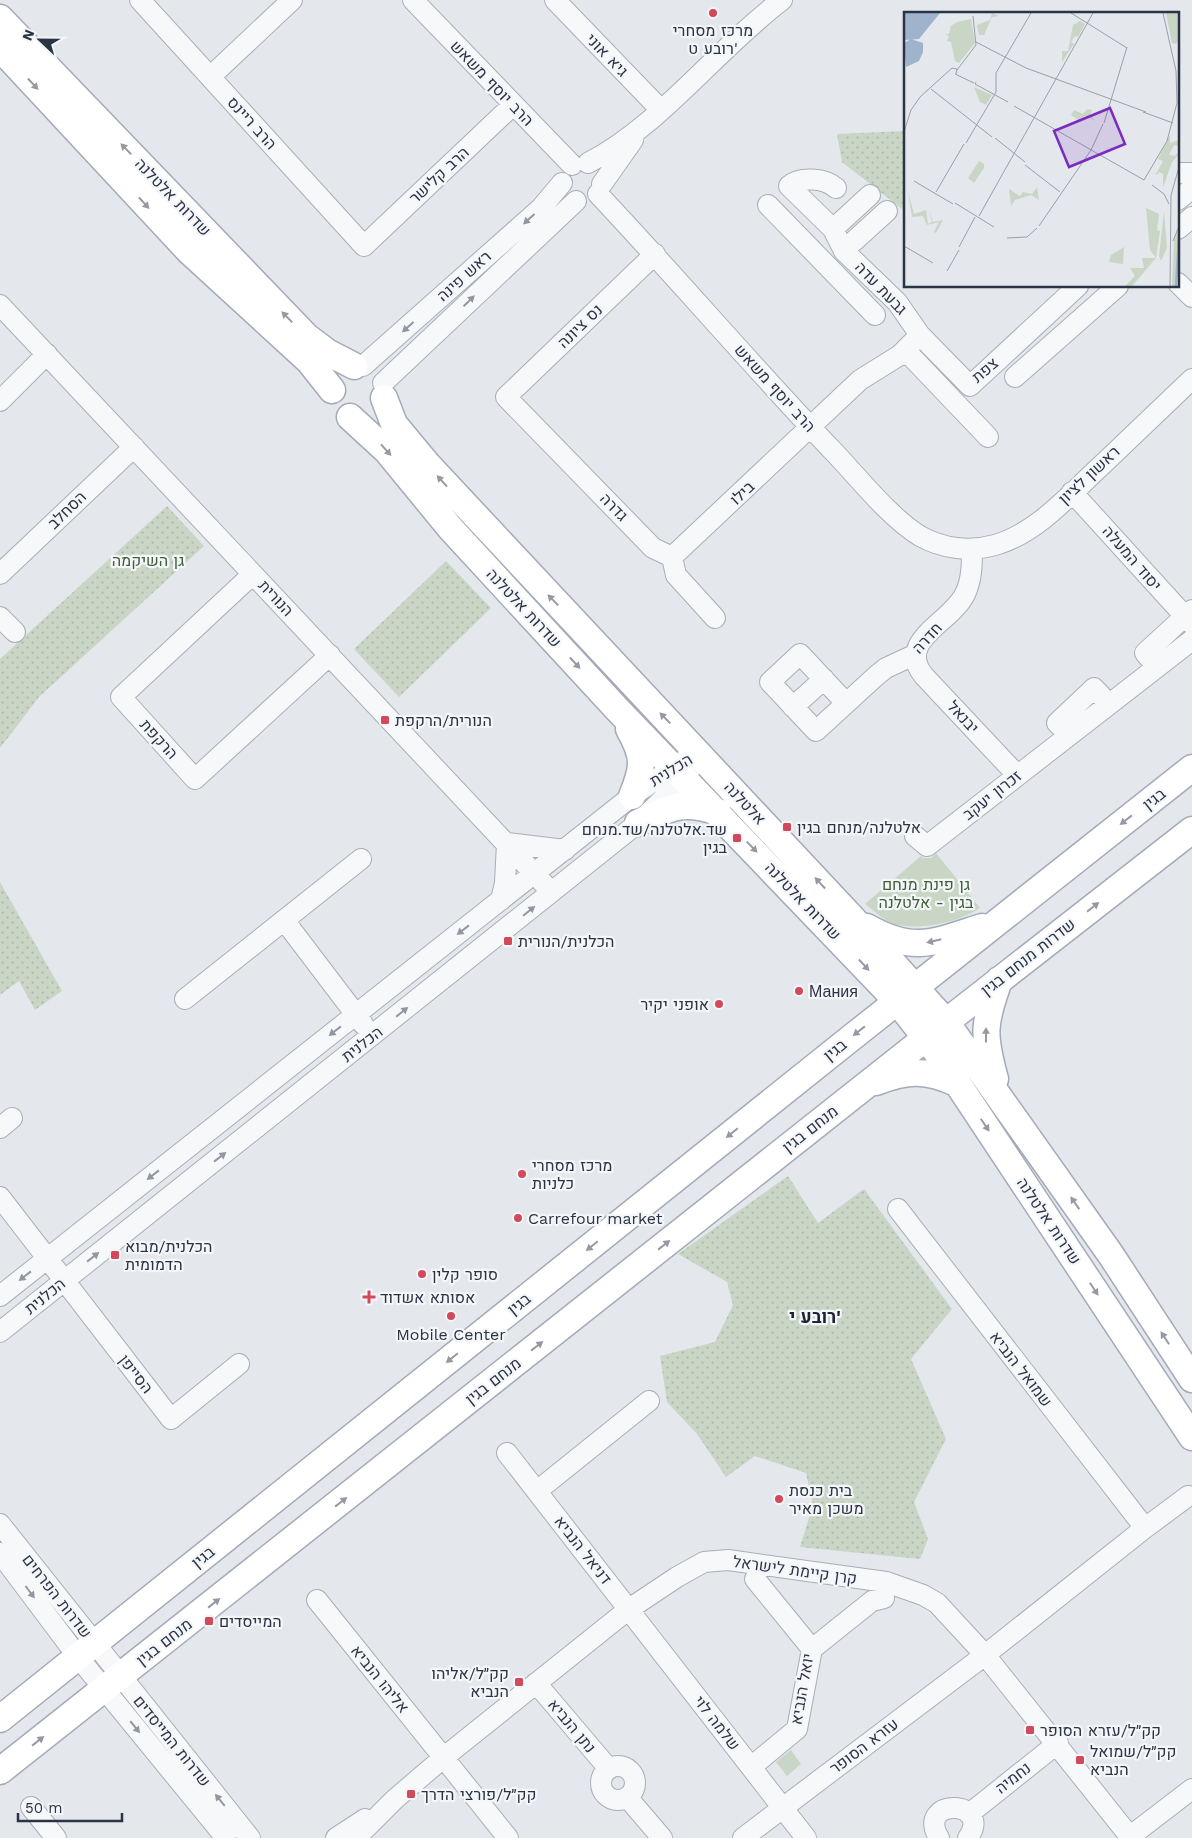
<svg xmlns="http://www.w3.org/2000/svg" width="1192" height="1838" font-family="'Work Sans',Heebo,sans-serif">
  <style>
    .park { fill: url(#park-dots) }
    .garden { fill: #c9d6c5 }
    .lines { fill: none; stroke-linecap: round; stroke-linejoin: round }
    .minor-casing { stroke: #a9aeb7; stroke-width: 22 }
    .major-casing { stroke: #a3abb8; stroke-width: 29 }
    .minor { stroke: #f7f8fa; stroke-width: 20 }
    .major { stroke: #fff; stroke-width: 26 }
    .oneway { fill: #959aa2 }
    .oneway2 { fill: #9196a0 }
    .poi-dot { fill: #d1495b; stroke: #f4f6f9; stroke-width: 2 }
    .labels { text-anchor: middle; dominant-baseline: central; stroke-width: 4.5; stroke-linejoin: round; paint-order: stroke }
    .poi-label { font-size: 16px; fill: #2b3445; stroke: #f4f6f9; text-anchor: start }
    .street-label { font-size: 16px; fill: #2b3445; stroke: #f4f6f9 }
    .park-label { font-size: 16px; fill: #3f6138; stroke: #f4f6f9 }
    .neighbourhood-label { font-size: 18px; font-weight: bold; fill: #1d2536; stroke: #f4f6f9 }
    .inset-river { fill: none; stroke: #9fb4cc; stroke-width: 2.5 }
    .inset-road { fill: none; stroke: #9a9fa9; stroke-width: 1 }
    .view { fill: #7b2cbf; fill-opacity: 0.15; stroke: #7b2cbf; stroke-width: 2.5 }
    .inset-edge { fill: none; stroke: #2b3445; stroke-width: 2.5 }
  </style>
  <defs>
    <pattern id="park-dots" width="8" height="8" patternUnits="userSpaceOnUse" patternTransform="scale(1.25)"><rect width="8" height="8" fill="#c9d6c5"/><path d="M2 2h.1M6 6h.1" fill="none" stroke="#adb8ab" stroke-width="1.8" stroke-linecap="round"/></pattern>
  </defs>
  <rect width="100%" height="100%" fill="#e4e7ec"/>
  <path class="park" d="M906,131V212L842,162L837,134Z
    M167,506L204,546L39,697L0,748V659Z
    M446,561L491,608L399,697L354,649Z
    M0,882L62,991L35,1010L19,981L0,995Z
    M788,1176L818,1223L864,1189L952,1309L911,1359L946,1439L914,1502L928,1539L920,1559L800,1547L813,1505L806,1473L755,1456L726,1477L697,1434L667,1402L660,1356L715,1342L733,1305L727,1282L678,1254Z"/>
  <path class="garden" d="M936,853L980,908C960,922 914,933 890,922C881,918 873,910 865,904L921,856L923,858H931Z
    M791,1750L801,1764L787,1776L776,1762Z"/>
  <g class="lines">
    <g class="minor-casing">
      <path id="minor" d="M140,0L364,246L513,105
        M413,0L572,165
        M555,0L660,109
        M210,77L292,0
        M588,163C660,126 717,49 782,0
        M1178,173H1192
        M602,184L633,140
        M836,188C825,178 800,176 789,186L833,229L844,251L897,302L920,335L970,386L1078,286
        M598,194C678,279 753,367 833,451C859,478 889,517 920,536C943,549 970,552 995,545C1038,533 1072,492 1104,463C1133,435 1163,407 1192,379
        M1178,200L1192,188
        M768,205L875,315
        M833,229L870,195
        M1178,229L1192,217
        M854,241L887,211
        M655,254L506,397L653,548L672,557L676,575L715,618
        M1178,283L1192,297
        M0,305L544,884
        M905,350L988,437
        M363,366L541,208L562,183
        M1015,377L1118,286
        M383,383L576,201
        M0,401L47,354
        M1072,492L1192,624
        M972,549C972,563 972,580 965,594C951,623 895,641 924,676L1017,775
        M672,557L860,380L900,355L920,335
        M0,574L134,447
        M253,574L121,697L195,779L330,655
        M0,617L15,632
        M1157,667L1145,653L1192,610
        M846,703L800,654L770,682L816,731L876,676L886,668L914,655
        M793,707L824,679
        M1069,735L1057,723L1094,688L1109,704
        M915,836L927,846L1192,640
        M507,843L565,850
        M501,900L505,883L507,843
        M284,920L363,1024
        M185,999L361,859
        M0,1128L12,1118
        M0,1197L171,1419L239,1364
        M0,1296L632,796L683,761
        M0,1332L638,823L685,778L699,753
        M507,1453L806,1838
        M537,1491L649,1401
        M0,1524L250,1838
        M1145,1528L1188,1496
        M0,1553L78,1657L226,1838
        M317,1600L508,1838
        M812,1649L872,1601L884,1598
        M536,1683L609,1769
        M601 1783a17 17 0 1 1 34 0a17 17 0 1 1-34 0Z
        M751,1767L797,1729L812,1649L755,1579
        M627,1797L662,1838
        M31,1807L56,1838
        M969,1814L1058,1743
        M336,1838L365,1819
        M356,1838L394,1800L443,1758L629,1609L677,1577L704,1562L728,1560L886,1582L923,1595L937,1603L985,1655L1131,1838
        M743,1838L985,1655L1145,1528L898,1209
        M939,1838C915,1797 994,1799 968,1838
        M1128,1838L1192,1789"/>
    </g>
    <g class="major-casing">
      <path id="major" d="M0,18L307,337L327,352L354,366
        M0,48L189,251L309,361L332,390
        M384,398L394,424L428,465L853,919L946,1022L1111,1255L1192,1379
        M350,417L387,451L451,529L617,709L897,1001L936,1051L1192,1437
        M629,729C645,757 644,767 632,796
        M638,823C670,807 683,800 718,812
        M867,927C914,954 935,942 982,927
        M995,1079C982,1032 984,1025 999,980
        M876,1082C907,1070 927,1069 958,1084
        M0,1719L851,1038L1192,768
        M0,1771L946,1022L1192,830"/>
    </g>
    <use href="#minor" class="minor"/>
    <use href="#major" class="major"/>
  </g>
  <defs><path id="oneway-solid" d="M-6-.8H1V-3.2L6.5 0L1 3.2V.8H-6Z" transform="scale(1.25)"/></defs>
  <g class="oneway">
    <use href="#oneway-solid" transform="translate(33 84) rotate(47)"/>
    <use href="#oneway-solid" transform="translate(126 149) rotate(-134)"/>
    <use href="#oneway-solid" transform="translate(144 203) rotate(47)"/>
    <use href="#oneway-solid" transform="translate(287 317) rotate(-134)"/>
    <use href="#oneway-solid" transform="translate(386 450) rotate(48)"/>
    <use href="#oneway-solid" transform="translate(442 481) rotate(-132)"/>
    <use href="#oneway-solid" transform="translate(553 600) rotate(-134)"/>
    <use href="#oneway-solid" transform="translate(575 663) rotate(47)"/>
    <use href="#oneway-solid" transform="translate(665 718) rotate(-134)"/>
    <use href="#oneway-solid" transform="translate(1126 820) rotate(142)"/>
    <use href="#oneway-solid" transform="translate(752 847) rotate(46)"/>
    <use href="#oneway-solid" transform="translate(820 883) rotate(-133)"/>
    <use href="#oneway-solid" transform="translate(1093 907) rotate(-38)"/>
    <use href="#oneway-solid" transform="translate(934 941) rotate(167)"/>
    <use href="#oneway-solid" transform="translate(864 965) rotate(47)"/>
    <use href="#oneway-solid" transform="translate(859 1031) rotate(142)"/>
    <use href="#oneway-solid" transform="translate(986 1035) rotate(-90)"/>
    <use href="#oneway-solid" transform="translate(985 1125) rotate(56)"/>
    <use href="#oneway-solid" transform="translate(732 1133) rotate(141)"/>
    <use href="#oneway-solid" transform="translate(1075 1203) rotate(-125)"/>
    <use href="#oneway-solid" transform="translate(664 1245) rotate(-38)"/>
    <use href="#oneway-solid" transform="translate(592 1246) rotate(141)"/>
    <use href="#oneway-solid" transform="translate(1094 1289) rotate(56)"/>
    <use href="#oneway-solid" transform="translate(1165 1338) rotate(-123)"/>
    <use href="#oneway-solid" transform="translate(537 1346) rotate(-38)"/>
    <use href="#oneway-solid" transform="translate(452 1358) rotate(141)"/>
    <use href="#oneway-solid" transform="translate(341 1502) rotate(-38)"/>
    <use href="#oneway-solid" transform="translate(214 1603) rotate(-38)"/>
    <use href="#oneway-solid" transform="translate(38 1741) rotate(-38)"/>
  </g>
  <g class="oneway2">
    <use href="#oneway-solid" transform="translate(529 219) rotate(138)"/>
    <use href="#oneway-solid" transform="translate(469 301) rotate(-44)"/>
    <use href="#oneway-solid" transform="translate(408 327) rotate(138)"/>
    <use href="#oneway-solid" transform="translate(529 911) rotate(-39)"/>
    <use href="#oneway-solid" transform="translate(463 930) rotate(142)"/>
    <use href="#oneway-solid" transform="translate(402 1012) rotate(-39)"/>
    <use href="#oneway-solid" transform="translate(335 1031) rotate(142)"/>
    <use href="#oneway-solid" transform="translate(220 1157) rotate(-38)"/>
    <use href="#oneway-solid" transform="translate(153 1175) rotate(142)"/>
    <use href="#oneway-solid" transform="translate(93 1257) rotate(-38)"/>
    <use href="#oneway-solid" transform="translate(25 1276) rotate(142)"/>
    <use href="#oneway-solid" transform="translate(30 1592) rotate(53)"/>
    <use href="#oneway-solid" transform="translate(135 1727) rotate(51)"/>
    <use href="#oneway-solid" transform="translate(220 1800) rotate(-129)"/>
  </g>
  <g class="poi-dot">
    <circle cx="713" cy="13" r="5"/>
    <rect x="380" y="715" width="10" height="10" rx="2.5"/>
    <rect x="782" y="822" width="10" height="10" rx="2.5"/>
    <rect x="732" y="833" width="10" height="10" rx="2.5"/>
    <rect x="503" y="936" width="10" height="10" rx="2.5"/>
    <circle cx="799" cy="991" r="5"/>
    <circle cx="719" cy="1004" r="5"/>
    <circle cx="522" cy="1174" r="5"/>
    <circle cx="518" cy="1218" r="5"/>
    <rect x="110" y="1250" width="10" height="10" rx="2.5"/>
    <circle cx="422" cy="1274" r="5"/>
    <path d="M366.5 1289.5h5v5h5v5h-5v5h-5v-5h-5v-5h5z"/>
    <circle cx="451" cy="1316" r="5"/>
    <circle cx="779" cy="1499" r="5"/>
    <rect x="204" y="1616" width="10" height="10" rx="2.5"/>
    <rect x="514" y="1677" width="10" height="10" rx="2.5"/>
    <rect x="1025" y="1725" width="10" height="10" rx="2.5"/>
    <rect x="1075" y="1755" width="10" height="10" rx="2.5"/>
    <rect x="406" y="1789" width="10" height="10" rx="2.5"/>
  </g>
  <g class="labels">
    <g class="poi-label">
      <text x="713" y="30" text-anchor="middle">מרכז מסחרי<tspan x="713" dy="18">רובע ט'</tspan></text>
      <text x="395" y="720">הנורית/הרקפת</text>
      <text x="797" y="827">אלטלנה/מנחם בגין</text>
      <text x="727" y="829" text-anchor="end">שד.אלטלנה/שד.מנחם<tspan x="727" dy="18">בגין</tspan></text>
      <text x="518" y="941">הכלנית/הנורית</text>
      <text x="809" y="991">Мания</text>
      <text x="709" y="1004" text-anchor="end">אופני יקיר</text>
      <text x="532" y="1165">מרכז מסחרי<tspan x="532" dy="18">כלניות</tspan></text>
      <text x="528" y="1218">Carrefour market</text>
      <text x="125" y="1246">הכלנית/מבוא<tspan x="125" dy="18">הדמומית</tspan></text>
      <text x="432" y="1274">סופר קלין</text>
      <text x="380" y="1297">אסותא אשדוד</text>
      <text x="451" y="1334" text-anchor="middle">Mobile Center</text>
      <text x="789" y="1490">בית כנסת<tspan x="789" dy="18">משכן מאיר</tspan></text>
      <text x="219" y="1621">המייסדים</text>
      <text x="509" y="1673" text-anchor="end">קק״ל/אליהו<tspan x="509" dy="18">הנביא</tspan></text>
      <text x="1040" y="1730">קק״ל/עזרא הסופר</text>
      <text x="1090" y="1751">קק״ל/שמואל<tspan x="1090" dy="18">הנביא</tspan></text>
      <text x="421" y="1794">קק״ל/פורצי הדרך</text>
    </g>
    <g class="street-label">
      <text transform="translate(607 55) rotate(46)">גיא אוני</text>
      <text transform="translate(492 83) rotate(46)">הרב יוסף משאש</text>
      <text transform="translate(252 123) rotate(48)">הרב ריינס</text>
      <text transform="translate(439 175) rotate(-43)">הרב קלישר</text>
      <text transform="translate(173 197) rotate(46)">שדרות אלטלנה</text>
      <text transform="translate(464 276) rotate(-42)">ראש פינה</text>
      <text transform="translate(881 288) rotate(46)">גבעת עדה</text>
      <text transform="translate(580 326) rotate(-44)">נס ציונה</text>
      <text transform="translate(985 370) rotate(-40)">צפת</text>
      <text transform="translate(775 388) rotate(48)">הרב יוסף משאש</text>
      <text transform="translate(1089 475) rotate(-43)">ראשון לציון</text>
      <text transform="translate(742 493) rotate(-43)">בילו</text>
      <text transform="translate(614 507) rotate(46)">גדרה</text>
      <text transform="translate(67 510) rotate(-44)">הסחלב</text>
      <text transform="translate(1132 558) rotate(49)">יסוד המעלה</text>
      <text transform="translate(276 598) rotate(47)">הנורית</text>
      <text transform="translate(524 608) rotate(47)">שדרות אלטלנה</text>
      <text transform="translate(927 638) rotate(-48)">חדרה</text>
      <text transform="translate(963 717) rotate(47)">יבנאל</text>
      <text transform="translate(159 739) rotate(48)">הרקפת</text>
      <text transform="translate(671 770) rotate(-32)">הכלנית</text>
      <text transform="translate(992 795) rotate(-38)">זכרון יעקב</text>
      <text transform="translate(1154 799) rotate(-38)">בגין</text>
      <text transform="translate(745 803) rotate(47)">אלטלנה</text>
      <text transform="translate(803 901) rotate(46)">שדרות אלטלנה</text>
      <text transform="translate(1028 957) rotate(-38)">שדרות מנחם בגין</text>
      <text transform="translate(362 1044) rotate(-38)">הכלנית</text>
      <text transform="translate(835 1050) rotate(-39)">בגין</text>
      <text transform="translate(810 1129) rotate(-38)">מנחם בגין</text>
      <text transform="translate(1049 1221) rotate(56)">שדרות אלטלנה</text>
      <text transform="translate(45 1296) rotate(-39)">הכלנית</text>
      <text transform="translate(519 1304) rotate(-39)">בגין</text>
      <text transform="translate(1021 1369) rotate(52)">שמואל הנביא</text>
      <text transform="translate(136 1374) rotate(52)">הסייפן</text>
      <text transform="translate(493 1381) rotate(-38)">מנחם בגין</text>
      <text transform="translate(583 1550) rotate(52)">דניאל הנביא</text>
      <text transform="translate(203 1557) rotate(-39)">בגין</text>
      <text transform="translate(795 1570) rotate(8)">קרן קיימת לישראל</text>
      <text transform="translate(57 1596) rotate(52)">שדרות הפרחים</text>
      <text transform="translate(164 1642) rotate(-38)">מנחם בגין</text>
      <text transform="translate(380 1679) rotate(51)">אליהו הנביא</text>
      <text transform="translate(802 1689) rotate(-80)">יואל הנביא</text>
      <text transform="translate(717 1723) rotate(52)">שלמה לוי</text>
      <text transform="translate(572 1726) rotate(50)">נתן הנביא</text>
      <text transform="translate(172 1741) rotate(51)">שדרות המייסדים</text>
      <text transform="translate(864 1746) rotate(-37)">עזרא הסופר</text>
      <text transform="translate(1013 1778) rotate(-38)">נחמיה</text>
    </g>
    <g class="park-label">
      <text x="148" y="560">גן השיקמה</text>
      <text x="926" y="884">גן פינת מנחם<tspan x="926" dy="18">בגין - אלטלנה</tspan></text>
    </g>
    <g class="neighbourhood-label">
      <text x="815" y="1316">רובע י'</text>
    </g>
  </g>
  <g transform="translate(904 12)">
    <rect width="275" height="275" fill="#e4e7ec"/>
    <path d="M70,75L88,83L82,93L76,90ZM242,196L255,202L253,218L256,219L252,246L246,238ZM260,199L263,236L257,249L255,244Z" fill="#c9d6c5"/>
    <path d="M275,215L273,274H268L270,228ZM220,235L219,252L205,250L207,243ZM238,246H252L228,274H221L231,264L226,256H240Z" fill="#c9d6c5"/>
    <path d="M262,1H275V29L272,32L268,31Z" fill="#c9d6c5"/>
    <path d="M88,1L95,4L88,5L80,23H75L73,13L86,8ZM67,7L71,31L55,51L51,49L47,30L43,29L45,24L41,22H45L47,14L53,10ZM176,9L181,12L174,25L171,24L167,30L170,32L158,50V39H164L169,13ZM183,97L188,98L186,103L192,109L181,104L177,110L167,103L170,98L179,102ZM266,123V131L275,128V134L270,133L265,143L271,144L275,140V142L268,150L259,176V162L255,160L253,163L247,160L252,162L259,149L254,147ZM75,149L80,152V156L70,171L64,166ZM133,175L135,188L127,183L111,188L107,194L105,177L116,184L119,180L128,182ZM4,180L10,202L22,198L24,212L28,210L25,198L29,210L39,208L32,221L30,220L35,210L23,213L19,204L8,205Z" fill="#c9d6c5"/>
    <path d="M0,1H36L15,27L0,28ZM7,27L19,31V40L15,49L2,55L0,31Z" fill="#9fb4cc"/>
    <path class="inset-river" d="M272,274L275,225"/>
    <path class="inset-road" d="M167,1L223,36M72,30L122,56L242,100M53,58L72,33L69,4M51,62L70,71M72,70L71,72L104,90M27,77L88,125M110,94L240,168L263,129L273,91L272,59L259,1M239,100L269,111M200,111L223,35M0,120L7,98L16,85L48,56L53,57L52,62M91,126L121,150M62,131L92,80V61L127,1M121,153L156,180M10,169L49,192M248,173L260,182L265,192M32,180L60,132M51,191L90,215M75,204L189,1M135,214L187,138L199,112M103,226L123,225L133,216M269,229L275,214M0,234L29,251M55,235L71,205M43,259L55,238M266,274L267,183L275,155"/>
    <path class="view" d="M206,96L221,132L165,155L150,119Z"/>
    <rect width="275" height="275" class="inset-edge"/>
  </g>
  <g transform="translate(40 40) rotate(292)" stroke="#f4f6f9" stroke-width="4" paint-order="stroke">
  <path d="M0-4L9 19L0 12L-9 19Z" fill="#2b3445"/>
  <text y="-8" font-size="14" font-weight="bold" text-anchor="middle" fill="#2b3445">N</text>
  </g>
  <path d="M18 1813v8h104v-8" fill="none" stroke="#2b3445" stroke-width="2.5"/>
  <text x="25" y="1813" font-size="15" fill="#2b3445" stroke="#f4f6f9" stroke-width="4" paint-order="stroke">50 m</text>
</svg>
